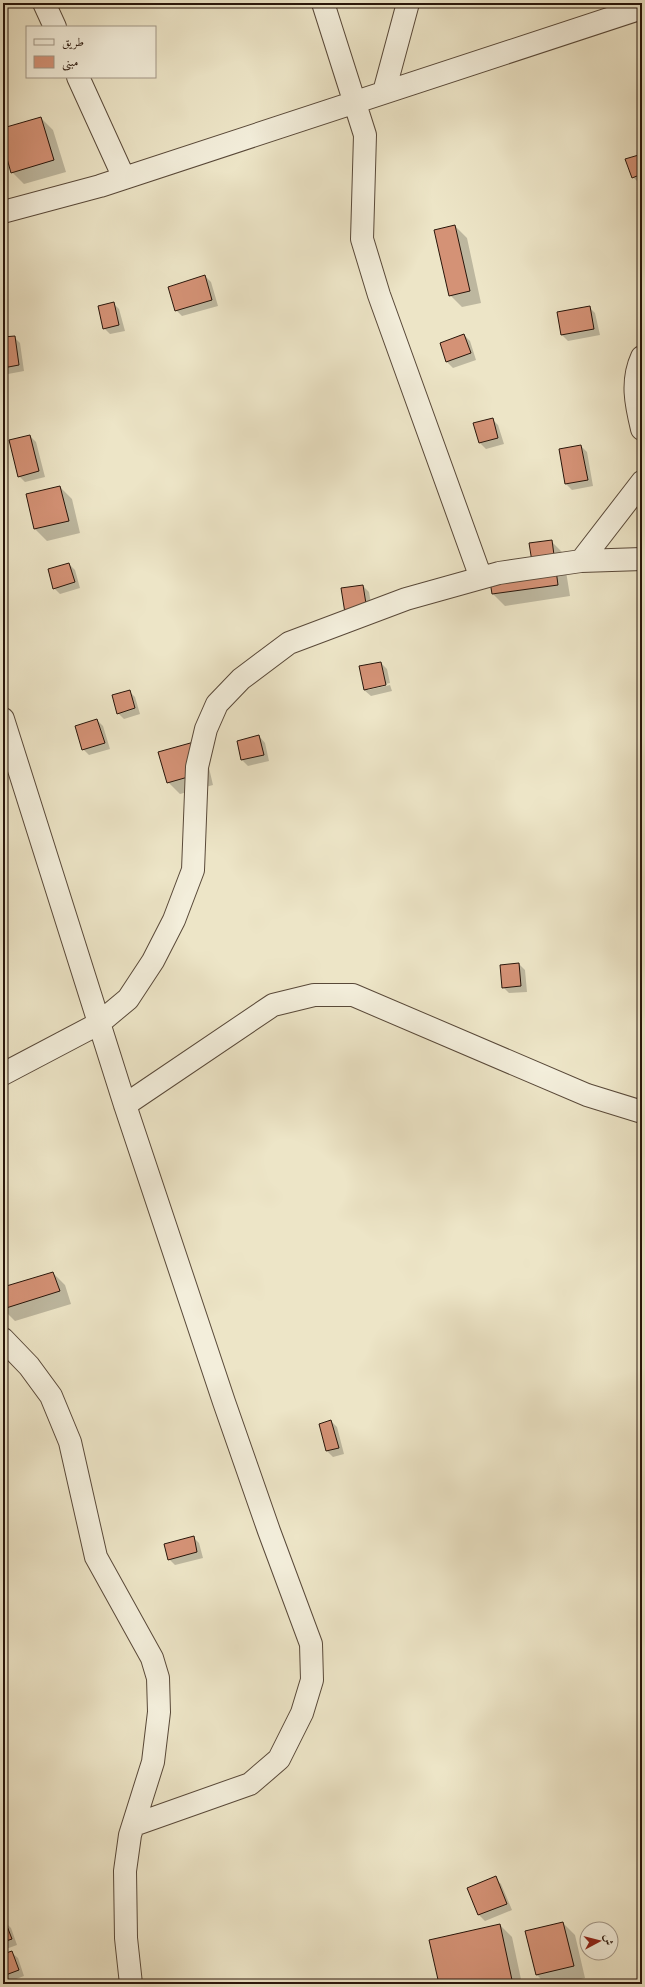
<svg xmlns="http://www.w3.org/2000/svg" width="645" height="1987" font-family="'Old Standard TT',Amiri,serif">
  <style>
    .shadow { fill: #0003 }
    .building { fill: #d49276; stroke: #28150a }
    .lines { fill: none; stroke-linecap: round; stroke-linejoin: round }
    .minor-casing { stroke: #594939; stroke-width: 24 }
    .minor { stroke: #f3eedb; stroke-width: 22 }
  </style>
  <rect width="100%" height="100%" fill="#ede5c7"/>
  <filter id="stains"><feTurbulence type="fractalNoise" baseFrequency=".005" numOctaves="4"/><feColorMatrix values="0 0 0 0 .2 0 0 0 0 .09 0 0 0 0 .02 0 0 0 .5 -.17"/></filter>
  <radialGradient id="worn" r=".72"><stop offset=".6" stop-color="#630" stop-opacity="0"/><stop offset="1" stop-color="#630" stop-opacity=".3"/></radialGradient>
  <path class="shadow" d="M128,3H140L130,6Z
    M41,118L53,130L66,172L24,184L12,172L3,141V129Z
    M642,155V182L639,183L633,177Z
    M455,226L467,238L481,303L462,307L450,295Z
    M205,276L211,282L218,306L182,316L176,310Z
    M113,303L119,309L125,331L110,334L104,328Z
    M589,307L595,313L600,335L568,341L562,335Z
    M464,335L470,341L476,360L453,368L447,362Z
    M14,337L20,343L24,371L8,374L3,369V338Z
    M492,419L498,425L504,444L486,449L480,443Z
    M30,436L36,442L45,477L25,482L19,476Z
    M581,446L587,452L593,486L572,490L566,484L560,450Z
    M60,487L72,499L80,533L47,541L35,529L27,495Z
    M551,541L563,553L570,596L505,606L493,594L534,569Z
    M69,564L75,570L80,588L60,594L54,588Z
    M363,586L369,592L373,615L352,619Z
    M381,663L387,669L390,683L368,688V690L390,685L392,691L371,696L364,690Z
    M129,691L135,697L140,714L124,719L118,713Z
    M97,720L103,726L110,749L89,755L83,749Z
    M259,736L265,743L269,761L248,766L242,760Z
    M206,755L213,785L180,794L168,782Z
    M519,964L525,970L527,992L509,993L503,987Z
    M53,1273L65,1285L71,1304L15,1321L3,1309V1288Z
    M331,1421L337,1427L344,1454L333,1457L327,1451Z
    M193,1537L199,1543L203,1558L175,1565L169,1559Z
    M495,1878L501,1884L512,1910L485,1921L479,1915L468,1888Z
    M5,1922L11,1928L17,1945L3,1950V1923Z
    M563,1923L575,1935L585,1978L559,1984H546L536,1974Z
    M500,1925L512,1937L522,1984H440Z
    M11,1952L18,1958L24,1976L3,1984V1955Z"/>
  <path class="building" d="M41,117L54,160L11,173L3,144V128Z
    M642,154V174L632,178L625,159Z
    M455,225L470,291L449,296L434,230Z
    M205,275L212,300L175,311L168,287Z
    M114,302L119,325L103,329L98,306Z
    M590,306L594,329L561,335L557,312Z
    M464,334L471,353L446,362L440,343Z
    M15,336L19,365L3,368V337Z
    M493,418L498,438L479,443L473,423Z
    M30,435L39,471L18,477L9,440Z
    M581,445L588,480L565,484L559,449Z
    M60,486L69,521L34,529L26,494Z
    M552,540L558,585L492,594L489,575L533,568L529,543Z
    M69,563L75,582L53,589L48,569Z
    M363,585L367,610L345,613L341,588Z
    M381,662L386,685L364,690L359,666Z
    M130,690L135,708L117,714L112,695Z
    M97,719L105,743L82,750L75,726Z
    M259,735L264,755L241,760L237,741Z
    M194,742L202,773L167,783L158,752Z
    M519,963L521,986L502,988L500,965Z
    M53,1272L60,1291L3,1309V1287Z
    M331,1420L339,1448L326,1451L319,1424Z
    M194,1536L197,1552L168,1560L164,1544Z
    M496,1876L507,1904L478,1915L467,1888Z
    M5,1921L12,1939L3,1942V1922Z
    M563,1922L574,1966L536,1975L525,1931Z
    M500,1924L512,1980L493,1984H439L429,1940Z
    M12,1951L19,1970L3,1976V1954Z"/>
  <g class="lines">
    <g class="minor-casing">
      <path id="minor" d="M44,3L55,27
        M323,3L365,135L362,239L379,295L481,578
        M78,77L124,178
        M384,92L408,3
        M3,212L100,186L642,8
        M642,357C631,381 636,404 642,429
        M581,561L642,482
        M3,719L125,1105L224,1402L269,1531L311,1644L312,1680L302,1713L279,1759L250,1784L134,1825
        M3,1074L98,1024L128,999L153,961L174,920L193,870L197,767L206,729L217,704L241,679L289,643L406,599L499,573L581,561L642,559
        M125,1105L273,1005L314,995H353L587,1095L642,1112
        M3,1339L29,1366L51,1396L70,1442L96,1557L152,1658L158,1678L159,1712L153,1762L130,1835L125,1871L126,1938L131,1984"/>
    </g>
    <use href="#minor" class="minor"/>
  </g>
  <rect width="645" height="1987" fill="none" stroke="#ede5c7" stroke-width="16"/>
  <rect x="4" y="4" width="637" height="1979" fill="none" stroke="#28150a" stroke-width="2"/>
  <rect x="8" y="8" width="629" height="1971" fill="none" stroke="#28150a"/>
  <rect x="26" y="26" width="130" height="52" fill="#f3eedb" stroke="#a29787"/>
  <rect x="34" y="39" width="20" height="6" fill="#f3eedb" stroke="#a29787"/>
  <text x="62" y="46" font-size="12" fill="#28150a">طريق</text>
  <rect x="34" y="56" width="20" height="12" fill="#d49276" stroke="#a29787"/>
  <text x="62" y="66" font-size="12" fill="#28150a">مبنى</text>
  <g transform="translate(599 1941) rotate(83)"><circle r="19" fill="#f3eedb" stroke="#a29787"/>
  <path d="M0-3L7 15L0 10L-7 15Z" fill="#8f2418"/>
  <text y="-6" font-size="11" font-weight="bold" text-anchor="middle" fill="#28150a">ش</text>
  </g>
  <rect width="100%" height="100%" filter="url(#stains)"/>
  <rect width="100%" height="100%" fill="url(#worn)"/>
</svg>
